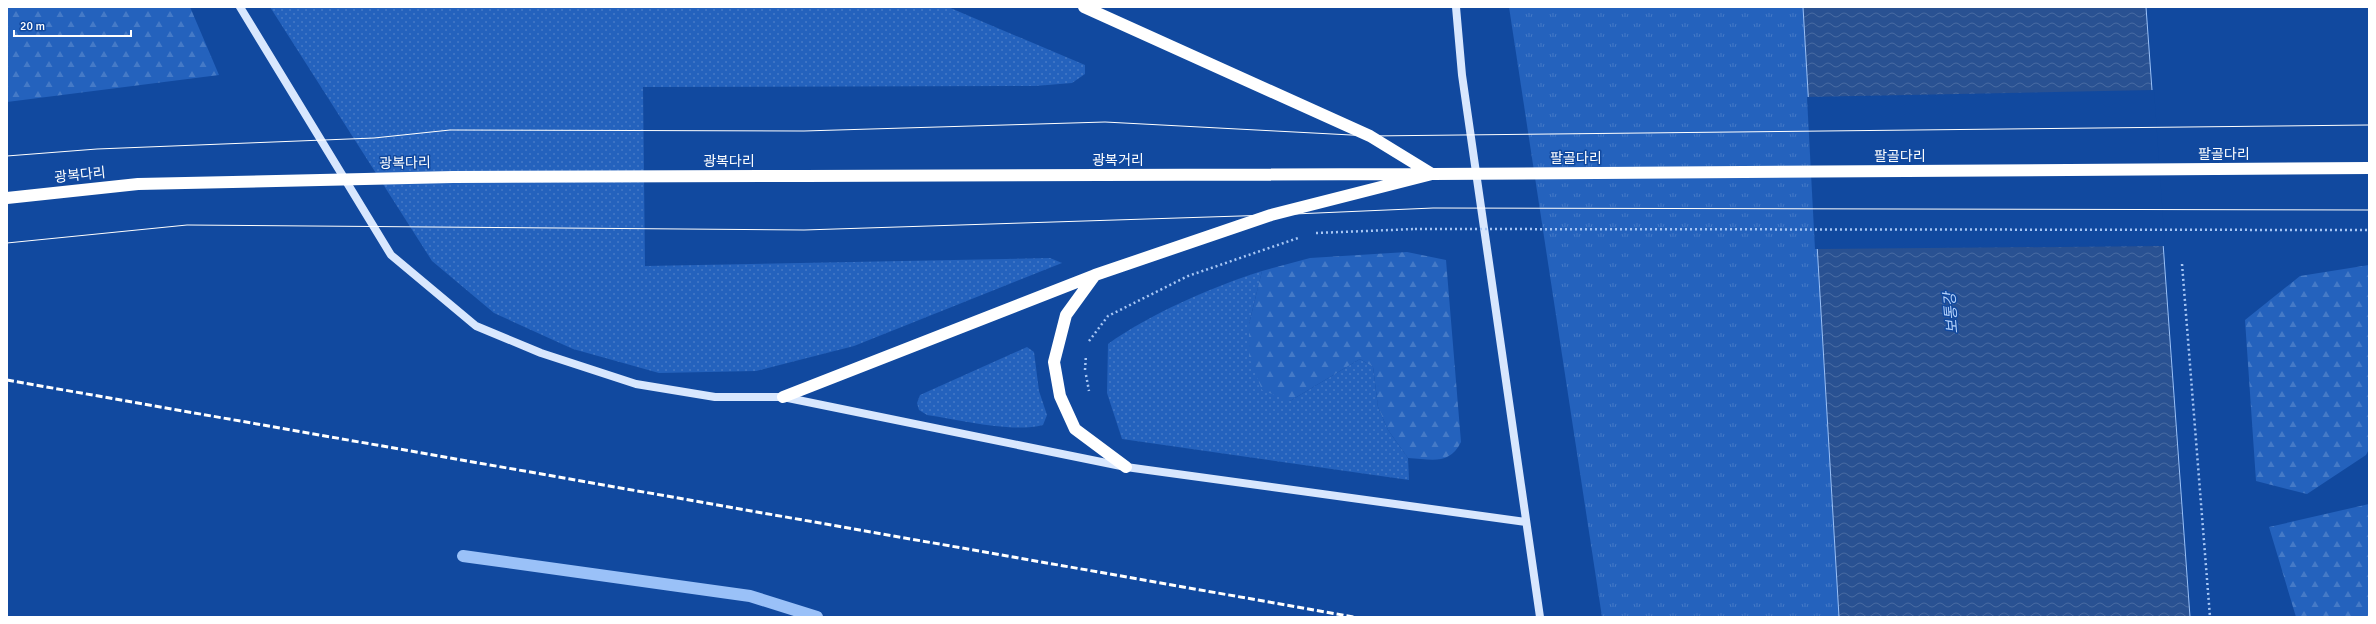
<svg xmlns="http://www.w3.org/2000/svg" width="2376" height="624" font-family="Signika,'Noto Sans KR',sans-serif">
  <style>
    .grass { fill: url(#grass-dots) }
    .forest { fill: url(#forest-firs) }
    .park { fill: url(#park-tufts) }
    .water { fill: url(#water-waves); stroke: #9ac1f8 }
    .pier { fill: #11499f }
    .lines { fill: none; stroke-linecap: round; stroke-linejoin: round }
    .stream { stroke: #9ac1f8; stroke-width: 12 }
    .path { stroke: #a8c7f5; stroke-width: 2.5; stroke-dasharray: 2 3; stroke-linecap: butt }
    .secondary { stroke: #d8e7fe; stroke-width: 8 }
    .highway { stroke: #fff; stroke-width: 12 }
    .tram { stroke: #fff; stroke-width: 1 }
    .rail { stroke: #fff; stroke-width: 3; stroke-dasharray: 7 3; stroke-linecap: butt }
    .path-bridge { stroke: #a8c7f5; stroke-width: 2.5; stroke-dasharray: 2 3; stroke-linecap: butt }
    .highway-bridge { stroke: #fff; stroke-width: 12 }
    .labels { text-anchor: middle; dominant-baseline: central; stroke-width: 3; stroke-linejoin: round; paint-order: stroke }
    .street-label { font-size: 14px; fill: #fff; stroke: #11499f }
    .water-label { font-size: 15px; font-style: italic; fill: #b5d2fb; stroke: #11499f }
  </style>
  <defs>
    <pattern id="grass-dots" width="8" height="8" patternUnits="userSpaceOnUse"><rect width="8" height="8" fill="#2462bd"/><path d="M2 2h.1M6 6h.1" fill="none" stroke="#457ac7" stroke-width="1.8" stroke-linecap="round"/></pattern>
    <pattern id="forest-firs" width="22" height="20" patternUnits="userSpaceOnUse"><rect width="22" height="20" fill="#2462bd"/><path d="M5 1l3.5 6h-7zM16 11l3.5 6h-7z" fill="#457ac7"/></pattern>
    <pattern id="park-tufts" width="24" height="20" patternUnits="userSpaceOnUse"><rect width="24" height="20" fill="#2462bd"/><path d="M3 7l-1-3M5 7V3M7 7l1-3M15 17l-1-3M17 17v-4M19 17l1-3" fill="none" stroke="#457ac7"/></pattern>
    <pattern id="water-waves" width="16" height="10" patternUnits="userSpaceOnUse"><rect width="16" height="10" fill="#295192"/><path d="M0 5q4-4 8 0t8 0" fill="none" stroke="#496ba2"/></pattern>
  </defs>
  <rect width="100%" height="100%" fill="#11499f"/>
  <path class="grass" d="M270,7H948L1085,65V74L1072,83L1035,86L643,87L645,266L1050,258L1062,263L854,346L756,371L659,373L573,349L494,313L432,261Z
    M1262,271L1249,324V357L1290,401L1360,359L1373,367L1378,407L1388,430L1408,458L1409,480L1122,439L1107,393L1108,344C1148,315 1214,286 1262,271Z
    M1027,347L1034,352L1039,391L1047,415L1043,425C1012,433 960,420 927,415L919,410L917,403L920,395Z"/>
  <path class="forest" d="M7,7H190L219,75L7,102Z
    M1407,252L1446,260L1461,442C1449,466 1431,459 1408,458L1388,430L1378,407L1373,367L1360,359L1290,401L1262,390L1249,357V324L1262,271L1310,258Z
    M2369,265V449L2366,455L2307,494L2256,481L2245,320L2300,276Z
    M2369,504V617H2296L2269,527Z"/>
  <path class="park" d="M1509,7H1803L1839,617H1602Z"/>
  <path class="water" d="M1803,7H2146L2190,617H1839Z"/>
  <path class="pier" d="M2154,90L2165,246L1815,249L1807,97Z"/>
  <g class="lines">
    <path class="stream" d="M463,556L750,596L817,617"/>
    <path class="path" d="M1316,233L1415,229
      M2182,264L2210,617
      M1089,341L1108,316L1188,276L1298,238
      M1085,370L1086,355
      M1086,375L1089,391"/>
    <path class="secondary" d="M240,7L391,255L476,326L541,353L636,384L715,397H783L1126,467L1526,522
      M1456,7L1462,75L1540,617"/>
    <path class="highway" d="M1084,7L1370,136L1432,174
      M804,176L1413,174
      M1095,275L1066,315L1054,362L1060,396L1075,429L1126,467
      M783,397L1095,275L1271,215L1432,174"/>
    <path class="tram" d="M7,156L97,149L374,138L450,130L804,131L1105,122L1370,136L2369,125
      M7,243L187,225L804,230L1271,215L1433,208L2369,210"/>
    <path class="rail" d="M7,380L1354,617"/>
    <path class="path-bridge" d="M1415,229L2369,230"/>
    <path class="highway-bridge" d="M1432,174L2369,168
      M7,198L138,184L453,177L804,176"/>
  </g>
  <g class="labels">
    <g class="street-label">
      <text x="2224" y="154">팔골다리</text>
      <text x="1900" y="156">팔골다리</text>
      <text x="1576" y="158">팔골다리</text>
      <text x="1118" y="160">광복거리</text>
      <text x="729" y="161">광복다리</text>
      <text transform="translate(405 163) rotate(-1)">광복다리</text>
      <text transform="translate(80 175) rotate(-6)">광복다리</text>
    </g>
    <g class="water-label">
      <text transform="translate(1951 313) rotate(-95)">보통강</text>
    </g>
  </g>
  <rect width="2376" height="624" fill="none" stroke="#ffffff" stroke-width="16"/>
  <path d="M14 30v6h117v-6" fill="none" stroke="#ffffff" stroke-width="2"/>
  <text x="20" y="30" font-size="12" fill="#ffffff" stroke="#11499f" stroke-width="3" paint-order="stroke">20 m</text>
</svg>
